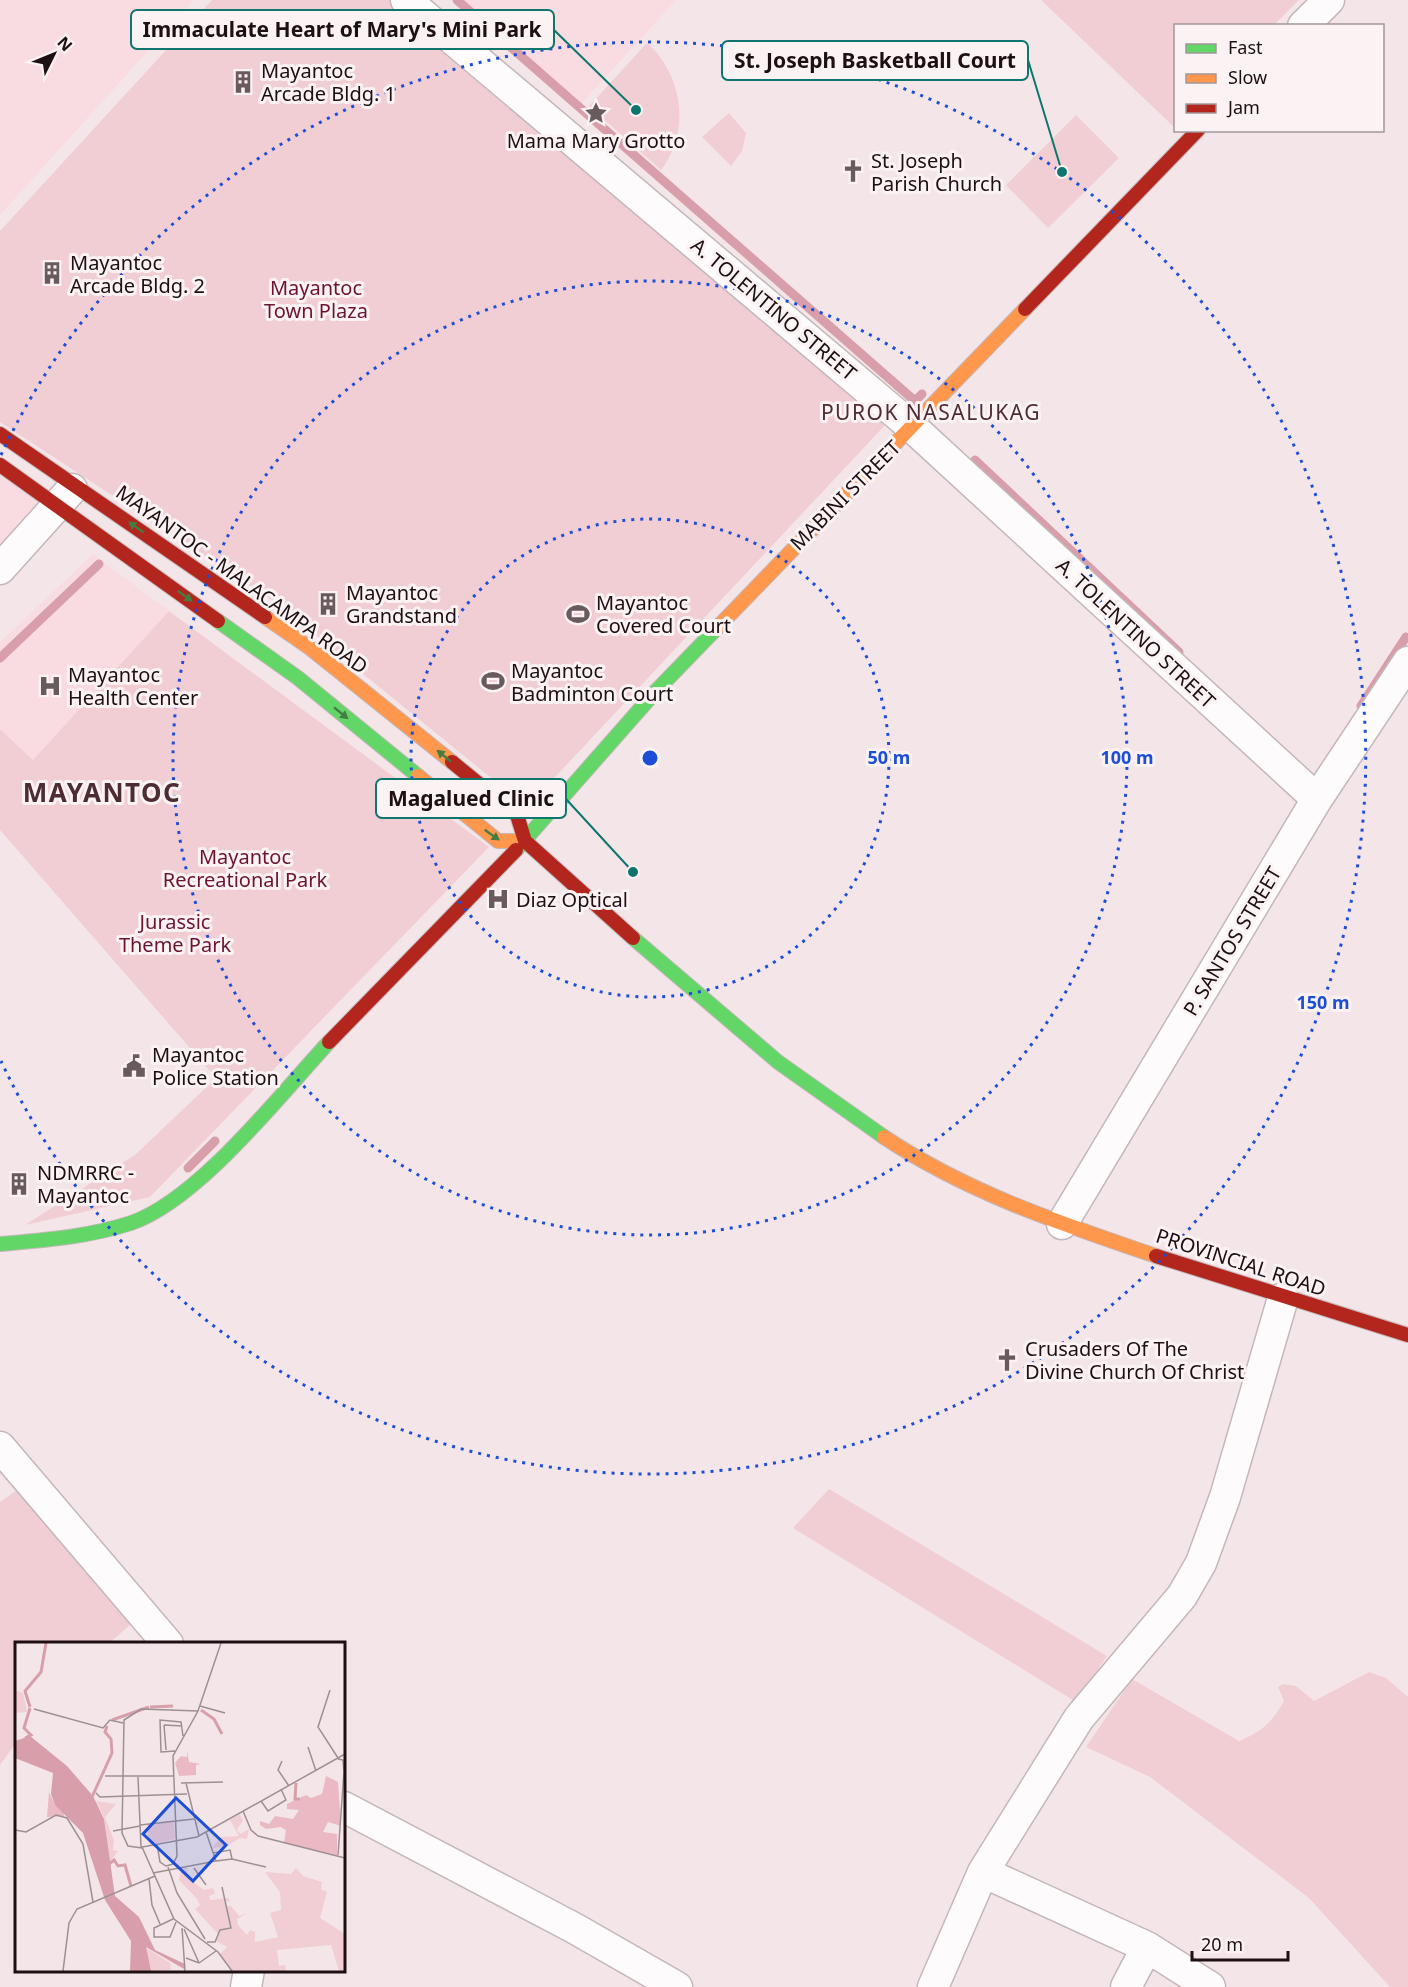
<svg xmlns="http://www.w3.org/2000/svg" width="1408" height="1987" font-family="'Noto Sans',sans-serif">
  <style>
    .built { fill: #f9dce1 }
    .green { fill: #f1ced4 }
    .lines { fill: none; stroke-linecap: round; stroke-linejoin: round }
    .stream { stroke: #d89fab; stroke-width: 9 }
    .street-casing { stroke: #c4b7b9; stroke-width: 33 }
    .fast-casing { stroke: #c4b7b9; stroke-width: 16 }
    .slow-casing { stroke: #c4b7b9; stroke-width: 16 }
    .jam-casing { stroke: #c4b7b9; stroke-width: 16 }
    .street { stroke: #fdfbfc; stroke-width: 30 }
    .fast { stroke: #63d668; stroke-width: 14 }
    .slow { stroke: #ff974d; stroke-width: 14 }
    .jam { stroke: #b3261e; stroke-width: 14 }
    .oneway { fill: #447c41 }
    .ring { fill: none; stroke: #1d4ed8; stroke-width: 3; stroke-dasharray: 3 6 }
    .labels { text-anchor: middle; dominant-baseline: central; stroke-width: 6; stroke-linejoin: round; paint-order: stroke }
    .poi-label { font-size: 20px; fill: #1e0f12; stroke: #fbf2f4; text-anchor: start }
    .park-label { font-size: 20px; fill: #6d1332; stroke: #fbf2f4 }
    .street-label { font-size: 20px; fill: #1e0f12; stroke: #fbf2f4 }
    .neighbourhood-label { font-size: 21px; letter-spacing: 1.5px; fill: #4d2c33; stroke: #fbf2f4 }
    .district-label { font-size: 26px; font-weight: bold; letter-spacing: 1.5px; fill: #4d2c33; stroke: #fbf2f4 }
    .inset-river { fill: none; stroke: #d89fab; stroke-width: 3 }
    .inset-road { fill: none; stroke: #9e9092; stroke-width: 1.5 }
    .view { fill: #1d4ed8; fill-opacity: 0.15; stroke: #1d4ed8; stroke-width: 3 }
    .inset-edge { fill: none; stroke: #1e0f12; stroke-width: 3 }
    .centre { fill: #1d4ed8; stroke: #fbf2f4; stroke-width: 3 }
    .ring-label { font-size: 18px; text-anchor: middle; font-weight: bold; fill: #1d4ed8; stroke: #fbf2f4; stroke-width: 6; stroke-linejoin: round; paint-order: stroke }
    .leader { fill: none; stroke: #0f766e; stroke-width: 2 }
    .callout-dot { fill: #0f766e; stroke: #fbf2f4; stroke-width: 2 }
    .callout { fill: #fbf2f4; stroke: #0f766e; stroke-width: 2 }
    .callout-label { font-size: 21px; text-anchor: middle; font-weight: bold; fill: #1e0f12 }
  </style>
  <rect width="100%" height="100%" fill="#f4e6e8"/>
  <path class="built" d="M0,0H194L0,215Z
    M460,0H676L582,103Z
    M0,465L59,505L0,565Z
    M93,554L169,611L33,760L0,729V642Z"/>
  <path class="green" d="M212,0H393L888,422L527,807L272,600L0,422V231Z
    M1041,0H1299L1274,25L1176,26L1175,128Z
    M647,43C683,75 691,131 661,170L589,106Z
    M729,113L746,133L742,151L731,166L702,137Z
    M1076,115L1119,158L1048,228L1006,185Z
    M169,611L489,847L150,1197L25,1225L135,1155L216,1078L0,830V729L33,760Z
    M30,1481L143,1614L109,1643L16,1644V1743L0,1765V1502Z
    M829,1489L1107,1656L1076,1702L793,1528Z
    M1369,1672L1386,1678L1408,1697V1987H1390L1309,1898L1150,1777L1086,1747L1132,1679L1239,1741C1262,1732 1272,1722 1284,1701L1278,1687L1283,1684L1296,1686L1314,1701Z"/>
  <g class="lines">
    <path class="stream" d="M457,0L915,401L922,394
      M975,460L1179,652
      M0,658L99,564
      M1361,706L1406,637
      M188,1168L215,1141"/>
    <g class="street-casing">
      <path id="street" d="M406,0L912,427L1317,799
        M1303,26L1329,0
        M0,569L72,489
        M1062,1224L1317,799L1408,662
        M0,1447L168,1644
        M344,1807L574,1928L677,1987
        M983,1872L1147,1947L1210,1987
        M246,1987L249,1970
        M933,1987L983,1872L1079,1718L1182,1596L1201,1563L1225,1497L1283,1298
        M1126,1987L1147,1947"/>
    </g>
    <g class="fast-casing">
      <path id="fast" d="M218,621L298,678L418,776
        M516,850L656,691L717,628
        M633,938L778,1062L884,1137
        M0,1244C45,1240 88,1237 131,1223C198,1200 279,1096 329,1042"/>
    </g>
    <g class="slow-casing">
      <path id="slow" d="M265,617L310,648L452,762
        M717,628L1025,309
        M418,776L498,841H525
        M884,1137C968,1193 1062,1224 1156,1256"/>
    </g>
    <g class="jam-casing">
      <path id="jam" d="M1025,309L1198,130
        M0,434L265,617
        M0,465L218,621
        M452,762L517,815L525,841L633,938
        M329,1042L516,850
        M1156,1256L1408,1335"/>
    </g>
    <use href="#street" class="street"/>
    <use href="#fast" class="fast"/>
    <use href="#slow" class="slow"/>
    <use href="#jam" class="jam"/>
  </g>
  <defs><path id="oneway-solid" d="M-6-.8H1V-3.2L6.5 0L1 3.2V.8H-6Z" transform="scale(1.5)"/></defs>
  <g class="oneway">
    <use href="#oneway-solid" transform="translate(136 527) rotate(-145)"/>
    <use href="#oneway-solid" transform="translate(185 596) rotate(36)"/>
    <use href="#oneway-solid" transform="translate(341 713) rotate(39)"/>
    <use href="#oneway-solid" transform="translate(444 756) rotate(-141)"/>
    <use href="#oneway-solid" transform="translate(492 835) rotate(35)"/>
  </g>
  <g class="ring">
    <circle cx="650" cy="758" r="239"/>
    <circle cx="650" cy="758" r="477"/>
    <path d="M1 455A716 716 0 1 1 1 1061"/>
  </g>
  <defs>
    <g id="building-bare" transform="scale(1.8)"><path d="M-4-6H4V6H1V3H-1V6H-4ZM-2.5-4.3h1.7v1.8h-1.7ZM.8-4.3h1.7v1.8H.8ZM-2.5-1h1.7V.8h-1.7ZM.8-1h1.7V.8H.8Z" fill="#695a5d" stroke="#fbf2f4" stroke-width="2.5" paint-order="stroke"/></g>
    <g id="sight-bare" transform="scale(1.8)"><path d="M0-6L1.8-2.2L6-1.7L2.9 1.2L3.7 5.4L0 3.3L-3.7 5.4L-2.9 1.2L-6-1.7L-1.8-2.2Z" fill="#695a5d" stroke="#fbf2f4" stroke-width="2.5" paint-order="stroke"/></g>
    <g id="church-bare" transform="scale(1.8)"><path d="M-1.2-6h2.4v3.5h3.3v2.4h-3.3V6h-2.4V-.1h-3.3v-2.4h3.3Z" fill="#695a5d" stroke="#fbf2f4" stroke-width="2.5" paint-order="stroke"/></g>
    <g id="stadium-bare" transform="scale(1.8)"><path d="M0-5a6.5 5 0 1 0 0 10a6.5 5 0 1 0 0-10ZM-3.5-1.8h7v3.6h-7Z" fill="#695a5d" stroke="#fbf2f4" stroke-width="2.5" paint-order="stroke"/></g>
    <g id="hospital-bare" transform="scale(1.8)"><path d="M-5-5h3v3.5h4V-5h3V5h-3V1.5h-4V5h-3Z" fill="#695a5d" stroke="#fbf2f4" stroke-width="2.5" paint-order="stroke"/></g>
    <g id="civic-bare" transform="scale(1.8)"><path d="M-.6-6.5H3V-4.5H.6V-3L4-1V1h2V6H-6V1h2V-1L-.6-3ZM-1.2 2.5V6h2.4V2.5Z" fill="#695a5d" stroke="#fbf2f4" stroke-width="2.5" paint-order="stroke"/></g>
  </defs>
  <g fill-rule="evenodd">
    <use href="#building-bare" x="243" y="82"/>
    <use href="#sight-bare" x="596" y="113"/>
    <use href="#church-bare" x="853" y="171"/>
    <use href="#building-bare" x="52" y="273"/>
    <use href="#building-bare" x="328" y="604"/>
    <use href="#stadium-bare" x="578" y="614"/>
    <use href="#stadium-bare" x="493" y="681"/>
    <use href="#hospital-bare" x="50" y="686"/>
    <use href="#hospital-bare" x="498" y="899"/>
    <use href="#civic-bare" x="134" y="1066"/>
    <use href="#building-bare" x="19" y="1184"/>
    <use href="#church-bare" x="1007" y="1360"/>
  </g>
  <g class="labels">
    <g class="poi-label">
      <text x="261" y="70">Mayantoc<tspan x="261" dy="23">Arcade Bldg. 1</tspan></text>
      <text x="596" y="140" text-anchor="middle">Mama Mary Grotto</text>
      <text x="871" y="160">St. Joseph<tspan x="871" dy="23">Parish Church</tspan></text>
      <text x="70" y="262">Mayantoc<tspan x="70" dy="23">Arcade Bldg. 2</tspan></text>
      <text x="346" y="592">Mayantoc<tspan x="346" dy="23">Grandstand</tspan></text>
      <text x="596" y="602">Mayantoc<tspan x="596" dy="23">Covered Court</tspan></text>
      <text x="511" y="670">Mayantoc<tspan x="511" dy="23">Badminton Court</tspan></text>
      <text x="68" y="674">Mayantoc<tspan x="68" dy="23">Health Center</tspan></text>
      <text x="516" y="899">Diaz Optical</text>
      <text x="152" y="1054">Mayantoc<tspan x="152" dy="23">Police Station</tspan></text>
      <text x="37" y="1172">NDMRRC -<tspan x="37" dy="23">Mayantoc</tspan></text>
      <text x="1025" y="1348">Crusaders Of The<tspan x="1025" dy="23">Divine Church Of Christ</tspan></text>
    </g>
    <g class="park-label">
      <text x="316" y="287">Mayantoc<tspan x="316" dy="23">Town Plaza</tspan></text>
      <text x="245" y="856">Mayantoc<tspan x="245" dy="23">Recreational Park</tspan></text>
      <text x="175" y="921">Jurassic<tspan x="175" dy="23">Theme Park</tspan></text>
    </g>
    <g class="street-label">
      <text transform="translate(774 309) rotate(40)">A. TOLENTINO STREET</text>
      <text transform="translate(845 495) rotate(-45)">MABINI STREET</text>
      <text transform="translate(242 579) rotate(36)">MAYANTOC - MALACAMPA ROAD</text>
      <text transform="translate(1136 633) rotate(43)">A. TOLENTINO STREET</text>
      <text transform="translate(1232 941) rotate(-59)">P. SANTOS STREET</text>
      <text transform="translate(1241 1262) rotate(18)">PROVINCIAL ROAD</text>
    </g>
    <g class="neighbourhood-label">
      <text x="931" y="412">PUROK NASALUKAG</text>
    </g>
    <g class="district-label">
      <text x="102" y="792">MAYANTOC</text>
    </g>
  </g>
  <g transform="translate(15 1642)">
    <rect width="330" height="330" fill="#f4e6e8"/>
    <path d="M0,48L8,51L12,70L0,71ZM81,159L101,162L90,175L99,198L98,208L103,209L94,221L89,175ZM225,172L228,179L222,187L225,192L234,187L232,197L225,196L212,204L197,206L206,195L224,194L215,178ZM159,179L160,197L134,203L132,182ZM166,226H172L173,236L189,248L198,246L200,252L194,254L195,258L213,256L216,259L210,260L211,264H216L224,274L232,271L222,277L223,283L232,293L235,288L240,290V300L263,295L255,271L266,268L265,250L250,230L276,232L281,226L288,234L307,240L306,247L312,250L305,276L330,292V329H324L316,303L262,308L264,324L270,323L271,329H217L205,312L212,305L201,299L203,292L180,267L185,263L182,257L164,238ZM130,305L155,321L156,328L136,329Z" fill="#f1ced4"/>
    <path d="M172,108L174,120L186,122L181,123V133L164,134L160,121L166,114L172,115ZM311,134L323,140L326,184L313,180L308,190L322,192V213L269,201L271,188L266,185L251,187L245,183V179L254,182L260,174L278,177L284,168L272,167V162L291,153L296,156L307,152ZM34,150L40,163L49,169V174L32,175Z" fill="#eab9c3"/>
    <path d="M15,94L52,124L78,154L89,177L100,254L124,275L140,308L170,322L169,327L131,305L136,329H115L116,299L90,258L68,191L40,163L36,152L38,131L0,116V99Z" fill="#d89fab"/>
    <path class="inset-river" d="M15,65L10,49L26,30L31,1M135,65L158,64M186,68L199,77L207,92M97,78L134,65M10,96L16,93L9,86L15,66M281,141L280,157H285M77,155L97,111L96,97L90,90L92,84M94,222L99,218L103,224L110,223L116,244"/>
    <path class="inset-road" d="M315,48L303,85L323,116M185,64L210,71M19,67L88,86L95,78L108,81M149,83L151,108M149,83L167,84M293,105L301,129M160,109L146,110L145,78L166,80L168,94M323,117L328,118L329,130L323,213M267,119L263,128L274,144M90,134H158M123,135L126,205M166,141L208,140M171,141L184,194M81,151L85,155L172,152M246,159L253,169L271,158L266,147M228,169L236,188L243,194L330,216M125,183L179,177M0,188L11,190L41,173L52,176L68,202L78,260M98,189L125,184M142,202L145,220L151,224L158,222L162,214L158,114L183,69L206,1M127,206L113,204L107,191L109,78L126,67L183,69M198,211L215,208L217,217M201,219L217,217L251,225M153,225L162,251L190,297M179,226L191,243M138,231L201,219L191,190M134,237L137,263L145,282M158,277L139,286V295H155L161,280M167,286L170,329M169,287L184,321M192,300H200L205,288L216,286L207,245M171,316L184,321L201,309M48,329L54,281L62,267L140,234M217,329L203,310L159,277L127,205L182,195L330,112"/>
    <path class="view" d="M161,156L211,203L178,239L128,192Z"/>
    <rect width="330" height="330" class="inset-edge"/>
  </g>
  <circle cx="650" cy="758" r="9" class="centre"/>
  <g class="ring-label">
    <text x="889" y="764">50 m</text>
    <text x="1127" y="764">100 m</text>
    <text x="1323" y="1009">150 m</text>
  </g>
  <path class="leader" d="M636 110L554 30M1062 172L1028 60M633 872L566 799"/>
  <g class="callout-dot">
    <circle cx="636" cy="110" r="6"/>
    <circle cx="1062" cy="172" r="6"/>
    <circle cx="633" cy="872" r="6"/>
  </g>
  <g class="callout">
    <rect x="131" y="10" width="423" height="39" rx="6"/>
    <rect x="722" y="41" width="306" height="39" rx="6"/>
    <rect x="376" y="779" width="190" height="39" rx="6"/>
  </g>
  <g class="callout-label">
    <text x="342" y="37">Immaculate Heart of Mary's Mini Park</text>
    <text x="875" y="68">St. Joseph Basketball Court</text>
    <text x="471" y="806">Magalued Clinic</text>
  </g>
  <rect x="1174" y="24" width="210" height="108" fill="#fbf2f4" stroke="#a3979a" stroke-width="1.5"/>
  <rect x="1186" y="44" width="30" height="9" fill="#63d668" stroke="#a3979a" stroke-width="1.5"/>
  <text x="1228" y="54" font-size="18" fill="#1e0f12">Fast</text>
  <rect x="1186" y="74" width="30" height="9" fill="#ff974d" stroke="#a3979a" stroke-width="1.5"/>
  <text x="1228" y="84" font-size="18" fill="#1e0f12">Slow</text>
  <rect x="1186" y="104" width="30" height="9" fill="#b3261e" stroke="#a3979a" stroke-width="1.5"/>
  <text x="1228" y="114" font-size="18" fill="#1e0f12">Jam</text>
  <g transform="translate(54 54) rotate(47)" stroke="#fbf2f4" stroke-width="4.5" paint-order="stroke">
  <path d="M0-4.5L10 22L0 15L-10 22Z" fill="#1e0f12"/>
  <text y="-9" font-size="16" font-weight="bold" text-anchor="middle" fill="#1e0f12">N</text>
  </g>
  <path d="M1192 1951v9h96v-9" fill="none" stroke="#1e0f12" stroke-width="3"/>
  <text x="1201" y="1951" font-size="18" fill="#1e0f12" stroke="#fbf2f4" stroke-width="4.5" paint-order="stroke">20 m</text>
</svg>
